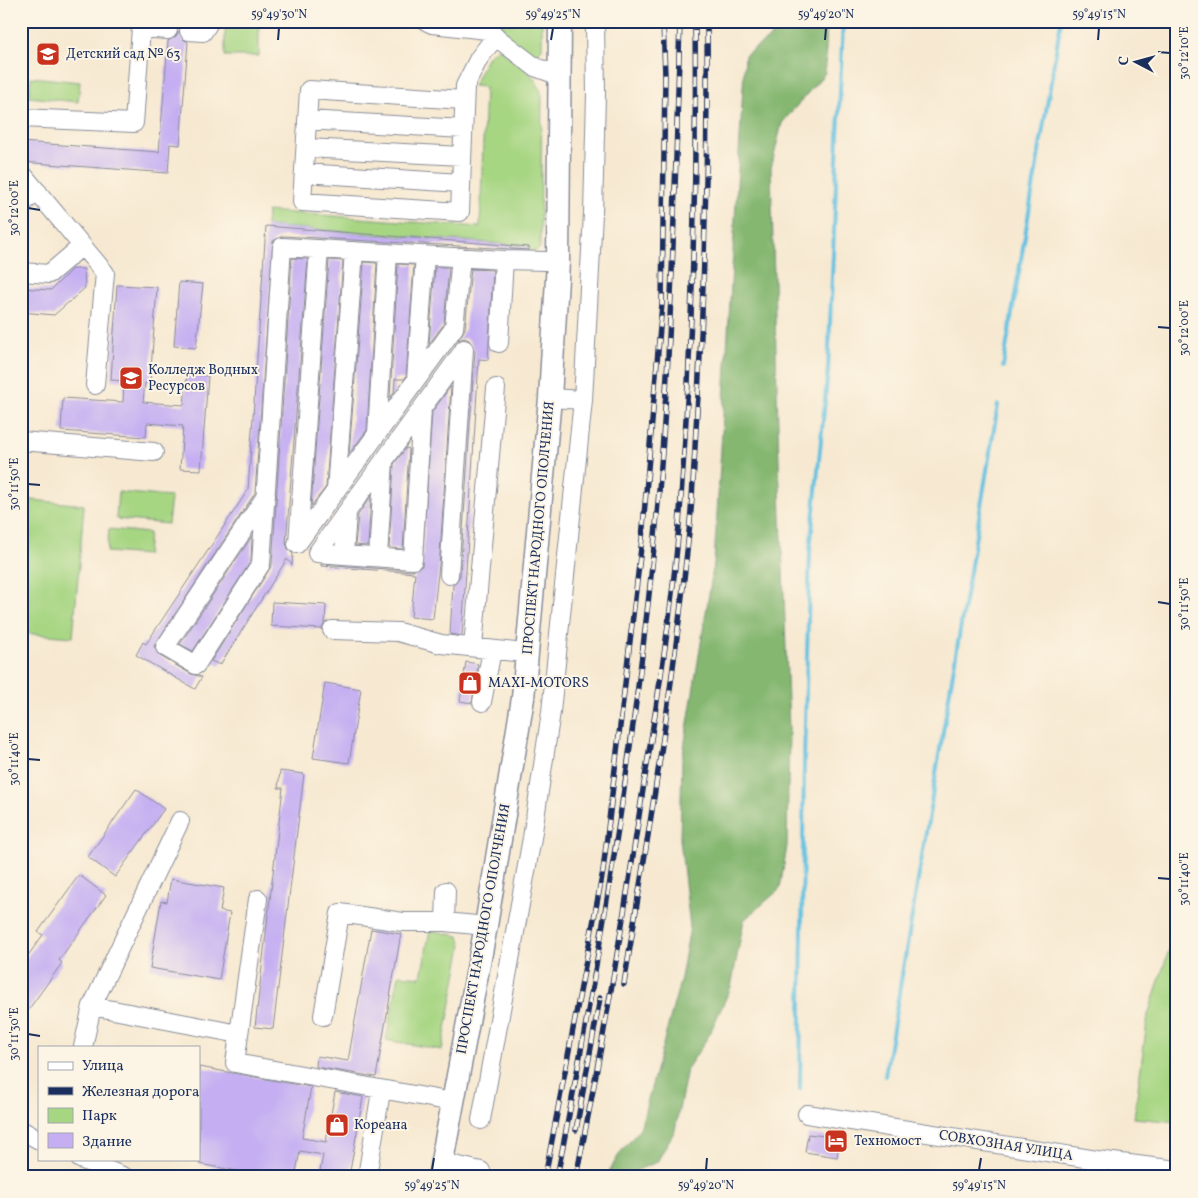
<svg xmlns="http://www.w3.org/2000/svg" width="1198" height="1198" font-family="Vollkorn,serif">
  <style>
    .green { fill: #a7d683; stroke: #618270 }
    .forest { fill: #85b771; stroke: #507368 }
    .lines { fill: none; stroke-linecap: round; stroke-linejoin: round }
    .stream { stroke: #63c1e1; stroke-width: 4 }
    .building { fill: #c5aff2 }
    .minor-casing { stroke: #898c98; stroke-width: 20 }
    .major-casing { stroke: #898c98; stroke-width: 25 }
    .minor { stroke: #fff; stroke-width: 18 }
    .major { stroke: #fff; stroke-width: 22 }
    .rail-casing { stroke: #1b2f5e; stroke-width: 5.5 }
    .rail { stroke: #fcf5e5; stroke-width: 4; stroke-dasharray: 11; stroke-linecap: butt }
    .ticks { fill: none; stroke: #1b2f5e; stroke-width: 2 }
    .labels { text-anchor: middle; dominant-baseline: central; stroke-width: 4; stroke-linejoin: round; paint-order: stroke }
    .poi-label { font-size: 14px; fill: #1b2f5e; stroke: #fcf5e5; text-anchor: start }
    .street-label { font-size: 14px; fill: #1b2f5e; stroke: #fcf5e5 }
    .neatline { fill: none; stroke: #1b2f5e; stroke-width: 2 }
    .ticks-label { font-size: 12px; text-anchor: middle; fill: #1b2f5e }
  </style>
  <rect width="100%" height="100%" fill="#fcf5e5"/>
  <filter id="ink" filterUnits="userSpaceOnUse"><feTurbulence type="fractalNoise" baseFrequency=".02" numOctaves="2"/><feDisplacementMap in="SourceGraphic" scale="10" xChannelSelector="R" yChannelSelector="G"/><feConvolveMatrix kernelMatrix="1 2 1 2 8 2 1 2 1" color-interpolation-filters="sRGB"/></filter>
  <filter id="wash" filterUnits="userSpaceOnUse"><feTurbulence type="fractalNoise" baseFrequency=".0096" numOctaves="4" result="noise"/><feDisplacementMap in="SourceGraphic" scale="20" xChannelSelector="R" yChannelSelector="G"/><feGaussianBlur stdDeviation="1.12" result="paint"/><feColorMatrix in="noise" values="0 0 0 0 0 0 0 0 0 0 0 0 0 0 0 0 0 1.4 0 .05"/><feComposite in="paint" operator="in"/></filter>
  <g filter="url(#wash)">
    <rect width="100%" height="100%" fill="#f7e9d1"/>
    <path class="green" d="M225,21H259V56H225Z
      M474,21H542V49L537,55H533Z
      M498,48C516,60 537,74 542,96L540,248L530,255L529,246L266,226L267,211L480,227L485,87L473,86L488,56Z
      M31,77L80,82L78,102L29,97Z
      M118,492L171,497L168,524L116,519Z
      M21,499L84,505L73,637L21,633Z
      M109,529L149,533L147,555L107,552Z
      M1177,925V1122L1134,1118L1148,1015Z
      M430,930L459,936L462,945L442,1050L386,1040L399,975L421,977Z"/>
    <path class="forest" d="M773,21H827L825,73L782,123L771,168L779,462L789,729L787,846L780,889L744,920L731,987L709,1035L687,1069L675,1130L657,1162L630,1173L629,1177H609L610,1170L620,1153L640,1129L681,978L690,927L680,839L682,760L714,563L745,55L771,37Z"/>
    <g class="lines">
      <path class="stream" d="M1003,367L1061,21
        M885,1076L998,405
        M800,1089L804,758L810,550L828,370L843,21"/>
    </g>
    <g id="blocks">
      <path class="building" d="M179,31L183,39L188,42L180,145L170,144L168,173L21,162V142L159,152L168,41L176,36Z
        M266,226L529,247V250L283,236L273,241L255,493L154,646L160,656L191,674L202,677L195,689L136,655L143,642L146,644L248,490Z
        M292,258L308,259L286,543L288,549L293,554L292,565L287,559L220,665L211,661L272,565Z
        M329,260L343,261L326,487L311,506Z
        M364,262L377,263L367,430L349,454Z
        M398,264L414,265L406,377L404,379H395L394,393L390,398Z
        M435,267H449L444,324L429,344Z
        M72,269H84L85,288L54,315L21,312V288L51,290Z
        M471,269L493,270L488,360L479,359L462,636L450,634L453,585L460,576L475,351L469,340L464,338L458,340L465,329Z
        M179,282L203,284L196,348L174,346Z
        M117,285L157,287L150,383H145L143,402L184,405L187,374L208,376L201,470L180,469L183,426L147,423L146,437L61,431L63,398L123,402L124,381L111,380Z
        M451,386L440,555L433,619L411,617L415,573L321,566V564L412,571L422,566L432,412Z
        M406,448L409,449L403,549L389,548L394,464Z
        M371,496L368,546L355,545L358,515Z
        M252,536L251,561L193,651L180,644Z
        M272,602L326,605L325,622L322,629L271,626Z
        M466,662L478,664L472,703L460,701Z
        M325,683L361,689L349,763L313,758Z
        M280,771L304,774L273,1029L255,1027L283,788H278Z
        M136,789L164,809L115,877L88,857Z
        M79,875L106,895L59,960L62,963L21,1020V965L43,935L38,932Z
        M171,879L224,888L220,911L230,913L219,980L150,968L161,901L167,902Z
        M371,929L401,934L376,1077L316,1067L317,1056L348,1061Z
        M199,1067L311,1087L302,1138L326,1142L335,1092L363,1097L349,1177H319L323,1155L300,1151L295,1177H271L199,1164Z
        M808,1134L840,1138L837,1157L805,1152Z"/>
    </g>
  </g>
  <g filter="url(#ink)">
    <use href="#blocks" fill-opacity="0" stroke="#898c98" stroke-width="1"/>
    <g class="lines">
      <g class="minor-casing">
        <path id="minor" d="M426,21L432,24L487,30L535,67L549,72
          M189,31L203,32L210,21
          M464,100L309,90L302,202L460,212L465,86L479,58L496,36
          M21,118L134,123L141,28L168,30
          M307,120L463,129
          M306,148L462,156
          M304,173L461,183
          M21,176H24L105,273L95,385
          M21,204L38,192
          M21,272L49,274L82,246
          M499,343L504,260L546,261
          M416,380L425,255
          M550,398L583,400
          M377,433L388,253
          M21,441L154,452
          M336,490L354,251
          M266,496L165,647L196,665L261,564L282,247L504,260
          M298,543L319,249
          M297,544L454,328L461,257
          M317,553L464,350
          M317,553L413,560L422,409
          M344,555L347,513
          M378,557L384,461
          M449,575L464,349
          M332,630L398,632L441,644L515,652
          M473,647L496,388
          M482,702L492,650
          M258,899L235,1063L442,1100
          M445,922L446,891
          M92,1006L239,1034
          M323,1016L340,913L403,922H445L486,926
          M83,1047L92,1006L180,821
          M807,1114L1097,1160L1177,1170
          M481,1120L532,838L551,712L583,400L593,213L596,94L595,21
          M21,1130L39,1140
          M80,1159L125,1177
          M441,1162L481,1171
          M367,1177L381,1091
          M1095,1177L1097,1160"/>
      </g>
      <g class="major-casing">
        <path id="major" d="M439,1177L486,926L523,698L550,398L558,262L560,21"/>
      </g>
      <use href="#minor" class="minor"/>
      <use href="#major" class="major"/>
      <g class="rail-casing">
        <path id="rail" d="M624,984C649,830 675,677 690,522C694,480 695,438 698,396C705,271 708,146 707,21
          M576,1130L600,998
          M545,1177L603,871L642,539L662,304L665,76L663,21
          M557,1177C598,968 633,759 654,547C671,372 675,197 680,21
          M576,1177C602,1050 623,924 642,796C657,702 673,607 680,512C692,349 697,185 695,21"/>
      </g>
      <use href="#rail" class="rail"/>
    </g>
  </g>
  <path class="ticks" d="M278,40L279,28M551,40L553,28M825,40L826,28M1098,40L1099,28M1158,52L1170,53M28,208L40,210M1158,327L1170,328M28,484L40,485M1158,602L1170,604M28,759L40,760M1158,878L1170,879M28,1034L40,1036M432,1170L434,1158M706,1170L707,1158M979,1170L981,1158"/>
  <defs>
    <g id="school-square" transform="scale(1.25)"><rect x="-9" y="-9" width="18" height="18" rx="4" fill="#c8321e" stroke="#fcf5e5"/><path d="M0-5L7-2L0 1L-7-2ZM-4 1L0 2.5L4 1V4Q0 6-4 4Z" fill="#fff"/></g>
    <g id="university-square" transform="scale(1.25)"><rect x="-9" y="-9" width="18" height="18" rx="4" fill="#c8321e" stroke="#fcf5e5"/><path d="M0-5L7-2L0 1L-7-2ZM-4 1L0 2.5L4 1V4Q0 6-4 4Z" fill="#fff"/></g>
    <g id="shop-square" transform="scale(1.25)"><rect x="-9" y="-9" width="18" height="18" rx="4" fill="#c8321e" stroke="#fcf5e5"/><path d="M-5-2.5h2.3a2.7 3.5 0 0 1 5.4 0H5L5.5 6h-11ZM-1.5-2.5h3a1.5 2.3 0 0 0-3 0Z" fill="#fff"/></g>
    <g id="hotel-square" transform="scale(1.25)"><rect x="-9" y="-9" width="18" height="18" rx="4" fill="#c8321e" stroke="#fcf5e5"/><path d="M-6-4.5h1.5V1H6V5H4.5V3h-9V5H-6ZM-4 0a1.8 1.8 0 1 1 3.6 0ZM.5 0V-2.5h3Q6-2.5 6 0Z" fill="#fff"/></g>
  </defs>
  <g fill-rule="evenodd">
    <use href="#school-square" x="48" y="54"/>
    <use href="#university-square" x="131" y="378"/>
    <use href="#shop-square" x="470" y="683"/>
    <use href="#shop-square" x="337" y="1125"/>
    <use href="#hotel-square" x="836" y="1141"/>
  </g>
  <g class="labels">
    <g class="poi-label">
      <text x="66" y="54">Детский сад № 63</text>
      <text x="148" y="370">Колледж Водных<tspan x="148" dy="16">Ресурсов</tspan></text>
      <text x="488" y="683">MAXI-MOTORS</text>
      <text x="354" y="1125">Кореана</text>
      <text x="854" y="1141">Техномост</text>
    </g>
    <g class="street-label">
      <text transform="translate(539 528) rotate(-85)">ПРОСПЕКТ НАРОДНОГО ОПОЛЧЕНИЯ</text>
      <text transform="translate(484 929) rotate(-80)">ПРОСПЕКТ НАРОДНОГО ОПОЛЧЕНИЯ</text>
      <text transform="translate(1006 1146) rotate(9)">СОВХОЗНАЯ УЛИЦА</text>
    </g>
  </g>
  <rect width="1198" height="1198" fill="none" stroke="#fcf5e5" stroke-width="55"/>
  <rect x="38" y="1046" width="162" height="115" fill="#fcf5e5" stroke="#a2a6af"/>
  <rect x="48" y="1062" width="25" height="8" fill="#ffffff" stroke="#a2a6af"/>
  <text x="82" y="1070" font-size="15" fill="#1b2f5e">Улица</text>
  <rect x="48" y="1087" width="25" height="8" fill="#1b2f5e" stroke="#a2a6af"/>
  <text x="82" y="1096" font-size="15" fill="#1b2f5e">Железная дорога</text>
  <rect x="48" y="1108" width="25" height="15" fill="#a7d683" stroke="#a2a6af"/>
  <text x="82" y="1120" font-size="15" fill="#1b2f5e">Парк</text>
  <rect x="48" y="1133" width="25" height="15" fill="#c5aff2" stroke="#a2a6af"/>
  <text x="82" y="1146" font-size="15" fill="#1b2f5e">Здание</text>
  <g transform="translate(1136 62) rotate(276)" stroke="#fcf5e5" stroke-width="4" paint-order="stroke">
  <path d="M0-4L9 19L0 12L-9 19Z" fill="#1b2f5e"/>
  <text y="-8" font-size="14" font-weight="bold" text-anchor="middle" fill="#1b2f5e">С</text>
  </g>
  <rect x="28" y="28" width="1142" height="1142" class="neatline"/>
  <g class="ticks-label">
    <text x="279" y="18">59°49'30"N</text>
    <text x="553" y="18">59°49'25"N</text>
    <text x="826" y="18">59°49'20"N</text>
    <text x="1099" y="18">59°49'15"N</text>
    <text transform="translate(1184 53) rotate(-90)" y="4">30°12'10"E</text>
    <text transform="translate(14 208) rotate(-90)" y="4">30°12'00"E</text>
    <text transform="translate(1184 328) rotate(-90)" y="4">30°12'00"E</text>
    <text transform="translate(14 484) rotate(-90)" y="4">30°11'50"E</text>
    <text transform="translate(1184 604) rotate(-90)" y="4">30°11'50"E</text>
    <text transform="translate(14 759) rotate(-90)" y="4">30°11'40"E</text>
    <text transform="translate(1184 879) rotate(-90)" y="4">30°11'40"E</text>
    <text transform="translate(14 1034) rotate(-90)" y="4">30°11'30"E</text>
    <text x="432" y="1189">59°49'25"N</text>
    <text x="706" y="1189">59°49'20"N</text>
    <text x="979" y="1189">59°49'15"N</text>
  </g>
</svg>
